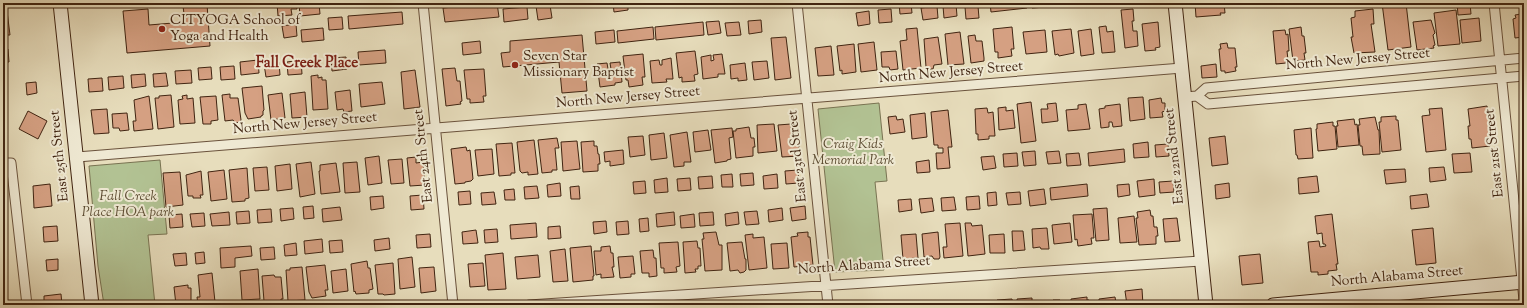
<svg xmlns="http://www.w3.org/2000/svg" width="1527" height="308" font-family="'Sorts Mill Goudy',serif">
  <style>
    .green { fill: #b2c293; stroke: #797352 }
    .building { fill: #d5a082; stroke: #402411 }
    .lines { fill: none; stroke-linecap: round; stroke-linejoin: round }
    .street-casing { stroke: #6a523c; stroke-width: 11 }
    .secondary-casing { stroke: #402411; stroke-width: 15 }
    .street { stroke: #efe9d3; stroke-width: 9 }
    .secondary { stroke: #efe9d3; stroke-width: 13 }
    .poi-dot { fill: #8f2418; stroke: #efe9d3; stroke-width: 1.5 }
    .labels { text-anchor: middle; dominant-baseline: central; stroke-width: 4; stroke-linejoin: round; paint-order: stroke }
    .poi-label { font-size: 14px; fill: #402411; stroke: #efe9d3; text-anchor: start }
    .street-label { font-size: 14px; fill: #402411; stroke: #efe9d3 }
    .park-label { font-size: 14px; font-style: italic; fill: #5c4c32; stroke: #efe9d3 }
    .neighbourhood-label { font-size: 15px; font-weight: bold; fill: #7a1f14; stroke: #efe9d3 }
  </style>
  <rect width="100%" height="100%" fill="#e7ddbc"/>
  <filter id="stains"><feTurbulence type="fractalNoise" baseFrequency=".005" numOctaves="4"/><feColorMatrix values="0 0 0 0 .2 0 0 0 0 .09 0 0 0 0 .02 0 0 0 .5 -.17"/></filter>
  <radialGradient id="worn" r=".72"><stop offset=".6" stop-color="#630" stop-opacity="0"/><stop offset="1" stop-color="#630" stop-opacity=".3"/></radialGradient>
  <path class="green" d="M879,103L887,181L875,182L884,270L835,272L818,109Z
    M160,160L167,234L148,235L155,305H104L98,266L89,166Z"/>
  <path class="building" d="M277,3H296L297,9H291L292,15L278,16Z
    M299,3H319L320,14L300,16Z
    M497,3L499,17L445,22L443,8Z
    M613,3H628V10L614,12Z
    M688,3H713V4L688,7Z
    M899,3H911L912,13L900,14Z
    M990,3H1027V8L991,12Z
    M1031,3H1045L1046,7L1032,8Z
    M1074,3H1088V6L1074,7Z
    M1195,3H1224L1225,13H1220L1221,15L1196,17Z
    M1382,3H1406L1411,47L1388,50Z
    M1457,3H1470L1471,14L1458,15Z
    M207,4L210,46L127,53L123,11L148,9L149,25L185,22L183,6Z
    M956,4L957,16L944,18L943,6Z
    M550,5L552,18L538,20L536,6Z
    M937,6L938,18L923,20L921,8Z
    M978,6L979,18L966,19L965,7Z
    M527,7L528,19L504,22L503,9Z
    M891,9L892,22L879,23L878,10Z
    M1133,9L1134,21H1132L1133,31H1137L1138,46L1125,48L1121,10Z
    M1373,9L1374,24H1371L1375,52L1354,53L1351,37H1353L1351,18L1355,17V11Z
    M1456,10L1460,44L1438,46L1434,13Z
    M3,11H7L10,35H3Z
    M869,11L870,24L858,26L856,13Z
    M1521,11H1524L1523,40V37L1515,38L1513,19L1516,18L1515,15L1521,14Z
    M402,12L403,24L349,29L348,16Z
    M342,17L343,29L329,30L328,18Z
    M1479,18L1481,41L1462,43L1460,20Z
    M761,20L762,32L749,34L748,21Z
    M1431,20L1435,33L1433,35L1435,45L1433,46L1434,48L1417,50L1413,22Z
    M719,21L721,33L708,35L706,22Z
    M703,22L704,35L656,40L655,27Z
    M739,22L741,35L727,36L725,23Z
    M1158,22L1160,47L1155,48L1156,50L1145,51L1142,24Z
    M296,24L297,36L284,38L282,26Z
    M1106,26L1107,32L1113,31L1115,52L1102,53L1099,27Z
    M653,27L654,39L618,43L617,31Z
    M1012,27L1014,49H1011L1012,56L998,58V52H995L993,29Z
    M1301,27L1302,36H1304L1306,53H1304L1305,60L1293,61L1289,29Z
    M323,28L324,40L302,42L301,30Z
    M917,28L921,68L903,70L900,41L907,40L906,29Z
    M1071,29L1074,53L1059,56L1058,54L1055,55L1052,31Z
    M1091,29L1094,54L1081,56L1078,31Z
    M614,30L615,42L596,44L595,32Z
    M1045,30L1047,52L1026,54L1023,32Z
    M1285,30L1286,35L1288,34L1289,51H1287L1288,60H1286V63L1276,64L1273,31Z
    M960,32L964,64L948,65L945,34Z
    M582,35L587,91L562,93L559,62L503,67L501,53L510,52V41Z
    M975,35L976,41H982L984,58V61L971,63L968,36Z
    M786,37L791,78L775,80L771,38Z
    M938,37L942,64L934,65L933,69H928L926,67L924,39Z
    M480,41L481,53L463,55L462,43Z
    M874,42L877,70L861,72L858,44Z
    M1227,43L1228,48H1235L1237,67H1235L1236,71L1225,73V71H1221L1219,49H1221L1220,44Z
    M854,44L856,72L842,74V70L840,71L837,46Z
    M831,46L834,75L818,76L815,48Z
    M8,49L9,62H3V50Z
    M385,50L386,63L359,65L358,52Z
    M695,51L698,74L694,75L695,81L682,82V77L679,78L676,53Z
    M896,51L898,69L890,70L889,67H882L881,52Z
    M643,54L645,77H642L643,85L629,87L628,80H626L623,56Z
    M722,54L725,74H718V77L703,79L701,57L711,55V61L714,60L713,55Z
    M346,57L347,69L332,71L331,58Z
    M671,58L673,79H666L667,82L652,83L650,61L659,60L660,65H662V60Z
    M258,60L259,73L241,75L240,62Z
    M301,60L302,74L288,75L287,62Z
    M767,61L769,78L754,80L752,62Z
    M279,62L280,75L266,77L264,64Z
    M620,62L622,82L615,83V85L600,87L597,64L607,63L608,69H611L610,63Z
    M745,63L747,80L738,81V78L731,79L730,65Z
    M1216,64L1217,77L1202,78L1201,66Z
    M234,66L235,79L221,80L220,67Z
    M211,67L212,79L199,80L198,68Z
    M455,68L457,81H460L462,101L460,102L461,104L446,106L442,69Z
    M484,69L486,96H483L484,102L470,103V99H467L464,70Z
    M191,70L192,83L176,84L175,71Z
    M415,70L420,107L404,109L401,72Z
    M166,73L168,86L154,87L153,74Z
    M145,74L146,86L132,88L131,75Z
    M318,75V78L322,77V80H326L328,109L313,110L311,76Z
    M123,76L124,88L109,90L108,77Z
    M102,78L103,91L89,92L88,79Z
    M36,82L37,93L27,95L26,83Z
    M382,82L385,104L361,107L359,84Z
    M262,86L264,110L263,111V115L261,116V117L248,119L245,113L242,88Z
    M350,90L352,111L344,112L343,109L337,110L335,92Z
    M305,92L307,117L292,118L290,94Z
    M282,93L285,118L271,120L268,95Z
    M230,94V98H238L241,120L240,122L235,123L233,120L225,121L222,95Z
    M171,95L174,127L158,129L155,98H159V96Z
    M187,95V99L193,98L195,123L180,124L178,100L183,99L182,96Z
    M149,96L153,129L134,131L133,121H136L134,100Z
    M216,96L218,120L211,121V124H203L200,97Z
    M1143,97L1145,119L1130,121L1128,98Z
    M1161,98L1162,103H1165V111L1162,112L1163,117L1150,118L1149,100Z
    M1031,102L1036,141L1021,143L1017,104Z
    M1056,103L1058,121L1042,123L1041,109H1048L1047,104Z
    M1086,104L1090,129L1068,131L1066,110L1078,109V105Z
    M1120,104L1122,126L1113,127L1112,122H1109V127L1101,128L1099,109L1105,108V106Z
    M1487,106L1492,133H1491V139H1489L1490,146L1472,148L1471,139H1469L1468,126H1470L1468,109Z
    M1006,107V111L1013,110L1015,128L999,130L998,108Z
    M987,108L988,113L993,112L995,136H989V139L978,140V134H976L975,109Z
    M1442,108L1446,150L1426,152L1422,116L1430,115L1429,109Z
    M107,109L109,133L94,134L91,110Z
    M948,110L952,147H948L950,168L937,169L936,153H943V148H938V145H934L931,112Z
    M28,111L47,121L38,139L19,129Z
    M127,113L129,130L120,131L119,128H113L112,114Z
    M925,113L927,137L912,139L910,115Z
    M896,116L897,120L903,119L905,132L890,134L888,117Z
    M1396,116V120H1398L1401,150L1382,152L1379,122H1381V117Z
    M1375,117L1378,130H1379L1380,154L1363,155L1362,146H1360L1358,125H1360L1359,119Z
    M1354,119L1355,125L1357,124L1359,145L1338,147L1336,126H1338L1337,121Z
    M1333,122V126H1335L1337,149L1318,151L1316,129H1317V124Z
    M774,124L777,151L758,153L757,125Z
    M791,124V128H797L800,156L782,157L778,125Z
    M749,127L751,138H754L755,147H753V156L736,158L733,131H736V129Z
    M732,128L733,137L729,138L731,159L727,160V161L715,163L711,130Z
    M1311,128L1313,158L1298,159L1297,155H1296L1294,130Z
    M708,130L711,150L695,152L693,132Z
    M687,132L691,162H684V166L674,167L670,135Z
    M664,133L667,158L651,160L649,135Z
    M643,136L645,155L630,157L628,137Z
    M1225,136L1228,164L1212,166L1209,138Z
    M557,138L559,148H555L557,170H552V172L542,173L538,140Z
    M534,140L538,174L528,175V172L522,173L520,171L517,142Z
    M577,141L580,169L563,171L561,142Z
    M594,141V146H597L598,154H599L600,164H598V171L583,172L581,142Z
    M1148,142L1149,157L1134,158L1133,144Z
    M512,143L515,173H511V175L499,176L496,144Z
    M1168,144L1169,156L1156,157L1155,145Z
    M466,147L467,151L470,150L473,179L471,181L465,182V183L455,184L451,149Z
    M492,149L494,174L478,176L475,150Z
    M1124,149L1125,162L1089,166L1088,153Z
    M623,150L624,164L610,166V161L605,162L604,152Z
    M1035,151L1036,165L1024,166L1022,152Z
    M1059,151L1061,163L1048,164L1046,152Z
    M1017,153L1018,166L1004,167L1003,154Z
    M1079,153L1081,165L1067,166L1066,154Z
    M1470,153L1472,172L1454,173L1452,154Z
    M379,156L382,183L368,185L365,158Z
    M994,156L996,168L983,170L981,157Z
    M416,157V163L423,162L425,185L410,186L407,158Z
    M402,159L404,183L391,184L388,160Z
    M929,160L930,172L917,173L916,162Z
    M311,162L315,194L300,197L296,164Z
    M357,162L360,192L345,193L343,163Z
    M336,163L340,192L321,194L319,171H320V165Z
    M290,164L292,189L277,191L275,166Z
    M267,167L269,190L255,191L253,168Z
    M1444,167L1446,180L1430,182L1429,168Z
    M247,168L249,198L245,199V201L232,202L229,170Z
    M1405,169L1406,182L1386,184L1384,170Z
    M224,170L227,199L211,201L208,172Z
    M798,170L799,183L786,184L785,171Z
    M201,171L203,195H200L201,198H193V196H188L186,175Z
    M180,172L183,205L166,207L163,173Z
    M753,173L754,185L741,186L740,174Z
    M732,174L733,187H722L721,175Z
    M777,174L778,188L764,189L763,176Z
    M712,176L713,188L699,189L698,177Z
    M1317,176L1319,192L1299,194L1298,178Z
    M667,178L668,192L655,193L654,180Z
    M690,178L691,190L678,191L677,179Z
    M1154,179L1155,195L1139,197L1137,181Z
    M645,181L646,193L634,194L633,182Z
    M1173,181L1174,192L1160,193L1159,182Z
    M560,183L561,196L548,197L547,185Z
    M1229,183L1230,197L1216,199L1215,185Z
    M50,184L52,206L34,208L33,186Z
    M1087,184L1088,196L1051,200L1050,188Z
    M1129,184L1130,195L1118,197L1117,185Z
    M537,186L539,198L525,199L524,187Z
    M579,186L580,199H571L570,187Z
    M514,189L515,200H505L504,190Z
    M1044,189L1046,204L1030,206L1028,191Z
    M470,191L471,204L459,205L458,192Z
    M494,192L496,204L482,205L481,193Z
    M996,192L997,205L988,206L987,193Z
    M1020,192L1021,204L1008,205L1006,193Z
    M1427,194L1429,207L1411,209L1410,196Z
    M423,195L424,209L411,210L410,196Z
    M383,196L384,208L371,210L370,197Z
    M979,196L980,209L967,210L966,197Z
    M954,197L956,210L942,211L941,198Z
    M932,198L934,211L921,213L919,199Z
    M911,199L912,210L899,212L898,200Z
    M313,206L314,218L304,219L303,207Z
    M805,206L806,219L792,221L790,208Z
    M340,207L342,220L323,222L322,209Z
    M293,208L294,219L281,221L280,209Z
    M782,208L783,220L769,222L768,210Z
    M1107,208L1109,240L1096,241L1093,209Z
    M271,209L272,222L258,223L257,210Z
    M1150,210L1151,216H1153L1154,227H1157L1158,236H1156V244L1139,245L1136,218H1138L1137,212Z
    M249,211L250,223L237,224L236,212Z
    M757,211L759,224L746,225L744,212Z
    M229,212L230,225L212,226L210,214Z
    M674,212L675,225L657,227L656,214Z
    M713,212L714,225L700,226L699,213Z
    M738,212L739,224L726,226L725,214Z
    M204,213L205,226L192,227L190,214Z
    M182,214L183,227L170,228L169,215Z
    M694,214L695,227L681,228L680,216Z
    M1092,214L1094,238H1091L1092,244L1078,246L1077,239L1075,240L1073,215Z
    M1332,214L1338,264H1336L1337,270L1328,271V274L1318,275V272H1311L1308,242L1319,241L1320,247L1326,246L1325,244H1323L1322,233L1317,234L1315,216Z
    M1134,216L1137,242L1120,243L1118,218Z
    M648,218L649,231L640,232L639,219Z
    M1177,218L1180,241L1165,242L1163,219Z
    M606,221L607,232L594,234L593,222Z
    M628,221L629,234L617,235L616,222Z
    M536,223L537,237L511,239L510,225Z
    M960,223L963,256L944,258L943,247H947L945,224Z
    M965,223H971L972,226L982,225L985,254L968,256Z
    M1070,223L1072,242L1054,244L1052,225Z
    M57,226L58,241L44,242L43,227Z
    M560,226L561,238L548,239V227Z
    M1047,228L1049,249H1041L1040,247L1033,248L1032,229Z
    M1433,228L1436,263L1416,265L1412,230Z
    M497,229L498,242L485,243L484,230Z
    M476,230L478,243L463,244L462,232Z
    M1012,231H1023L1025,250L1013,251Z
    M716,232L719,245H722V270L705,271L702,239H704L703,233Z
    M808,232V237H810L813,265L794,267L791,237L798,236L797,233Z
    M938,232L940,257L939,259H934L932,256L924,257L922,234Z
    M430,234L431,247L417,248L416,235Z
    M753,234V238L764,237L767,268L749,270L745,235Z
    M916,234L918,258L903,259L901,235Z
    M1004,234L1005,253H990L989,235Z
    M389,238L390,249L375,251L374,240Z
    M322,239L323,252L305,254L304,241Z
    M342,240L343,252L330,253L329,241Z
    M697,241L698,248H700L701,266H698V269H695L696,272L685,273L683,242Z
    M678,242L680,266L676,267L677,272L664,273V268H661L659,243Z
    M742,242L745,259H746V270L744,272L740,273L738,270L730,271L727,243Z
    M296,243L297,255L285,256L284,245Z
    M787,243L789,268L773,269L771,244Z
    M251,246L252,256L235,258V267L221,268L220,248Z
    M591,246L594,276H593V280L573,282L570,248Z
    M610,246L611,253H613L614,267H612L614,277L601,278V274L596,275L594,251H601V247Z
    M274,247L275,259L261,260L260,248Z
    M565,249L568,281L553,282L550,251Z
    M653,250L654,258H656L657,276L649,277V273H642L640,251Z
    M204,252L205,263L196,264L195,253Z
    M186,253L187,265L175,266L173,254Z
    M503,253L506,289L488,290L485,255Z
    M1260,254L1263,283L1242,285L1239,256Z
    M538,255L540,277L517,279L515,257Z
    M633,256L635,274H631V277L620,278L618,257Z
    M412,257L415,287L400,289L398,259Z
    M58,259V270L47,271L46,260Z
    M367,261L368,268H370L373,289L369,290V293L356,294L355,291L354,292L351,264Z
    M393,263L395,294L384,295L383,294H378L375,265Z
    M483,263L485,286L470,287L468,264Z
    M325,265L328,290H325L326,296L312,298L309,292L306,267Z
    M302,267L305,300L288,301L286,270H290V268Z
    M434,267L436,291L421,293L419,268Z
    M258,269L260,299L242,300L240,271Z
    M346,269L348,291L333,293L331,271Z
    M212,273L215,302H212V305H198L197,297H200L198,275Z
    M274,275L275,277H281L283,299H281V302L266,303V301H264L262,276Z
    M188,285V288H191V305H176L174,287Z
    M1142,289L1143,305H1127L1125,291Z
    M61,294L62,305H44V296Z
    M1087,297V300H1089L1090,305H1071V299Z
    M1115,297L1116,303H1118L1119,305H1099V299Z
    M1032,298V305H1018L1017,299Z
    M1012,299L1013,305H998L997,300Z
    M1053,300H1060L1062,305H1041L1040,304L1048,303V305L1053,304Z"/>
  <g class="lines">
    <g class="street-casing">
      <path id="street" d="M423,3L453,305
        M797,3L828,305
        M1494,3L1524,300
        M1197,96L1208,104L1524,76
        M1185,97L1197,96L1206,88L1524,58
        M77,157L1182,68
        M3,163H11L27,305
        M529,305L1201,261"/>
    </g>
    <g class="secondary-casing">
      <path id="secondary" d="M60,3L92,305
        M1175,3L1206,305
        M1273,305L1524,282"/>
    </g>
    <use href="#street" class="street"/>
    <use href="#secondary" class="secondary"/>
  </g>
  <g class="poi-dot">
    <circle cx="162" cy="29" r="4"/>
    <circle cx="515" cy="65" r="4"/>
  </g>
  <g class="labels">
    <g class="poi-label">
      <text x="170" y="21">CITYOGA School of<tspan x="170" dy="16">Yoga and Health</tspan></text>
      <text x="523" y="57">Seven Star<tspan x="523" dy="16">Missionary Baptist</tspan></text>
    </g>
    <g class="street-label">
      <text transform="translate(1358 60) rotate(-5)">North New Jersey Street</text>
      <text transform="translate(951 73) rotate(-5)">North New Jersey Street</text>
      <text transform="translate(628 98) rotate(-5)">North New Jersey Street</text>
      <text transform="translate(305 124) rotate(-5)">North New Jersey Street</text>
      <text transform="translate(1495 153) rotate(-96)">East 21st Street</text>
      <text transform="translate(60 156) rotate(-96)">East 25th Street</text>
      <text transform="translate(424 156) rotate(-96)">East 24th Street</text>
      <text transform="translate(798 156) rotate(-96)">East 23rd Street</text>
      <text transform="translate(1175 156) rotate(-96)">East 22nd Street</text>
      <text transform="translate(864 266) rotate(-4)">North Alabama Street</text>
      <text transform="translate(1397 277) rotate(-5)">North Alabama Street</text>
    </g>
    <g class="park-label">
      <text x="853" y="145">Craig Kids<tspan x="853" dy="16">Memorial Park</tspan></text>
      <text x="128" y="197">Fall Creek<tspan x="128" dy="16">Place HOA park</tspan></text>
    </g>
    <g class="neighbourhood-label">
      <text x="307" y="63">Fall Creek Place</text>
    </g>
  </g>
  <rect width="1527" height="308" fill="none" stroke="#e7ddbc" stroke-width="16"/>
  <rect x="4" y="4" width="1519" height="300" fill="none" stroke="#402411" stroke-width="2"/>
  <rect x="8" y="8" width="1511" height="292" fill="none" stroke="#402411"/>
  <rect width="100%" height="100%" filter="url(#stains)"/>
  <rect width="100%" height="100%" fill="url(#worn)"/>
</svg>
